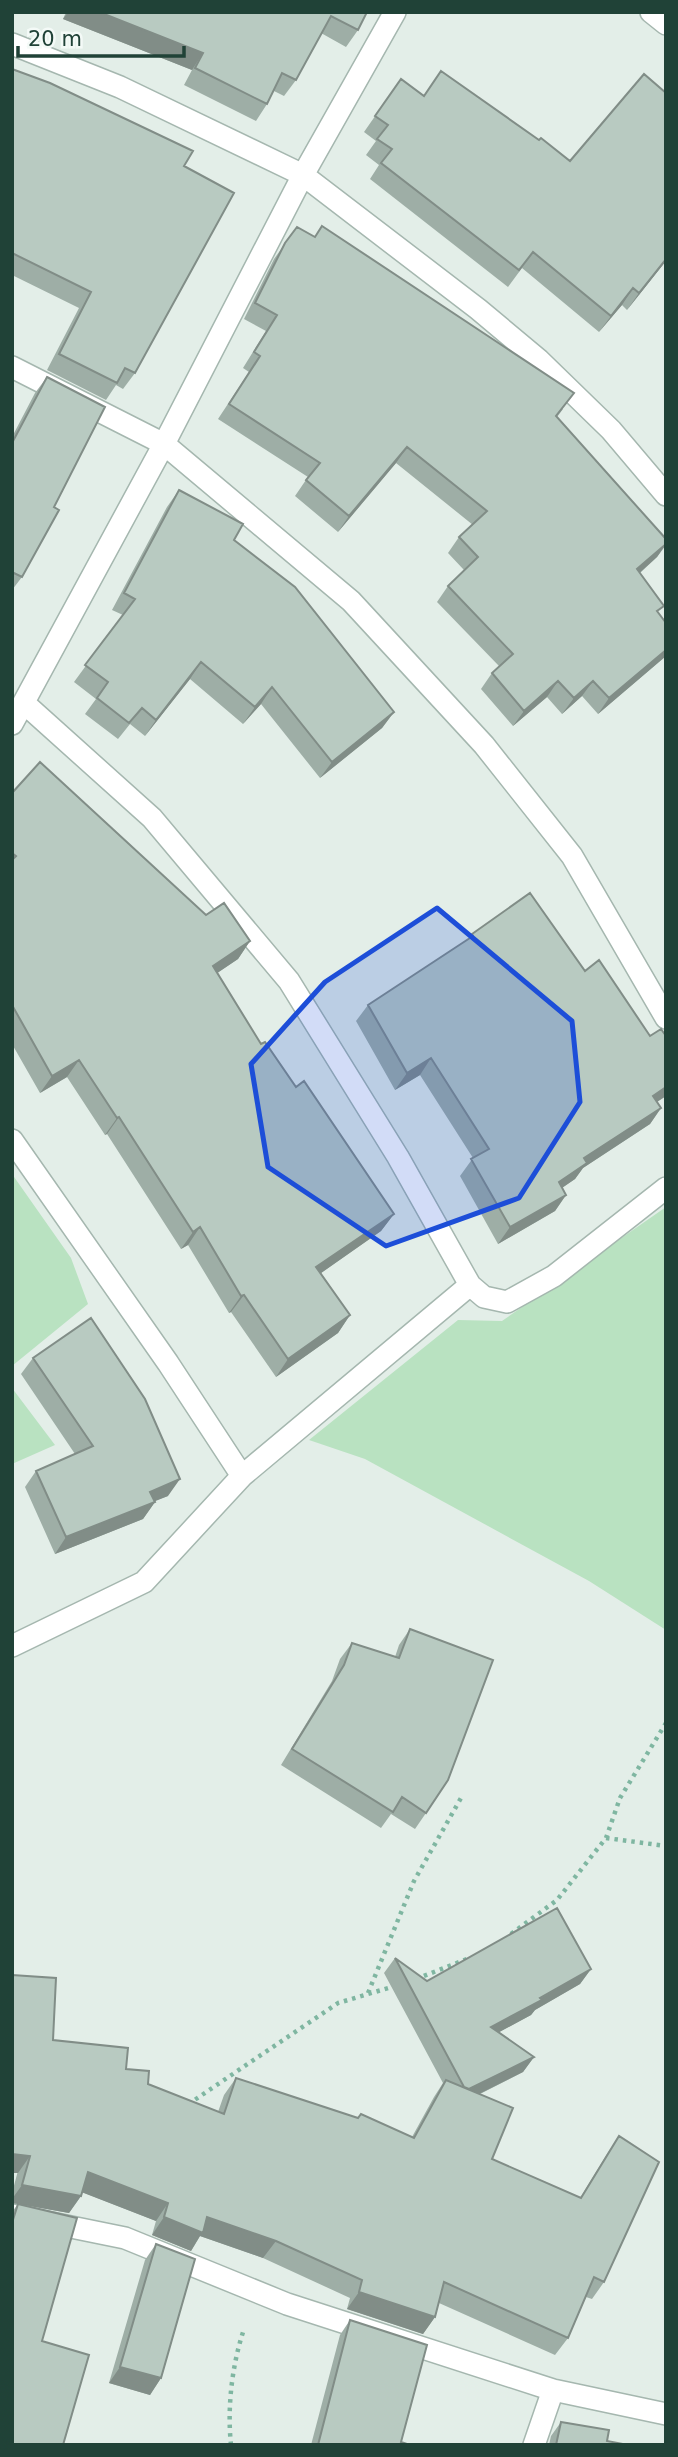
<svg xmlns="http://www.w3.org/2000/svg" width="678" height="2457" font-family="'DejaVu Sans',sans-serif">
  <style>
    .green { fill: #b9e2c1 }
    .lines { fill: none; stroke-linecap: round; stroke-linejoin: round }
    .minor-casing { stroke: #a5b7af; stroke-width: 24 }
    .path { stroke: #7fb6a1; stroke-width: 4.5; stroke-dasharray: 3.5 5; stroke-linecap: butt }
    .minor { stroke: #fff; stroke-width: 21 }
    .wall { fill: #9eaea6 }
    .shaded-wall { fill: #818d87 }
    .building { fill: #b8cac1; stroke: #818d87; stroke-width: 2 }
    .marked { fill: #1d4ed8; fill-opacity: 0.2; stroke: #1d4ed8; stroke-width: 5; stroke-linejoin: round }
  </style>
  <rect width="100%" height="100%" fill="#e3eee8"/>
  <path class="green" d="M12,1174L71,1258L88,1304L12,1366Z
    M666,1207V1630L589,1581L365,1459L309,1440L458,1320L502,1321Z
    M12,1388L55,1445L12,1464Z"/>
  <g class="lines">
    <g class="minor-casing">
      <path id="minor" d="M651,12L666,24
        M12,44L120,87L303,175L478,309L539,360L611,430L666,495
        M12,367L164,444L351,601L484,745L572,856L666,1018
        M24,703L152,818L289,981L398,1157L470,1285
        M12,724L164,444L303,175L395,12
        M12,1140L168,1363L242,1476
        M12,1646L144,1582L242,1476L470,1285L484,1297L507,1302L554,1276L666,1188
        M12,2215L125,2238L287,2304L553,2390L666,2414
        M534,2445L553,2390"/>
    </g>
    <path class="path" d="M606,1838L666,1846
      M511,1934L557,1900L606,1838L620,1798L666,1723
      M416,1979L467,1959
      M368,1993L414,1881L461,1798
      M190,2106L193,2101L338,2003L395,1986
      M231,2445C227,2407 232,2365 244,2329"/>
    <use href="#minor" class="minor"/>
  </g>
  <path class="wall" d="M66,12H367L358,30L346,47L321,33L296,80L284,96L274,91L267,104L256,121L184,85L192,70L63,19Z
    M12,69L184,166L135,373L123,389L116,385L106,400L47,370L79,308L12,275Z
    M401,79L424,96L539,140L570,161L666,93V263L665,262L627,310L622,305L599,332L522,268L508,287L370,179L379,165L366,155L376,141L364,132Z
    M297,227L563,409L557,417L666,539V545L657,557L640,573L658,613L666,623V656L598,714L582,696L562,714L547,697L513,726L481,689L492,673L499,666L437,602L448,586L464,570L448,553L459,537L473,525L396,463L338,532L295,496L308,477L218,419L249,372L243,368L266,331L244,319L274,259Z
    M47,377L54,507L22,577L12,590V437L35,393Z
    M179,490L234,540L394,712L382,728L320,778L261,704L243,724L190,679L145,736L130,724L118,739L85,714L96,699L74,682L123,615L112,610L167,507Z
    M12,793L206,915L250,941L238,959L217,973L261,1044L394,1214L381,1231L321,1273L350,1315L338,1333L276,1377L231,1312L229,1313L188,1245L181,1249L107,1134L105,1135L67,1077L40,1093L12,1044Z
    M472,934L585,971L650,1036H666V1096L657,1102L661,1108L650,1124L583,1168L575,1179L562,1188L566,1195L555,1211L498,1244L460,1176L473,1158L420,1075L395,1090L356,1021L368,1005L468,939Z
    M33,1358L168,1496L154,1501L155,1502L143,1519L55,1554L25,1487L36,1471L75,1454L21,1374Z
    M410,1629L426,1813L415,1829L391,1814L381,1828L281,1765L332,1681L340,1659L352,1643L395,1657L399,1645Z
    M395,1958L427,1981L591,1969L580,1984L535,2010L531,2015L499,2032L534,2057L523,2072L480,2094L492,2159L580,2198L607,2154L619,2136L604,2282L592,2299L586,2297L568,2338L555,2355L439,2303L435,2317L423,2334L347,2309L350,2298L263,2258L200,2236L191,2251L152,2235L156,2221L82,2192L81,2196L69,2213L19,2204L12,2445V2212L18,2204L12,2203V2193L53,2040L126,2069L148,2084L218,2112L224,2095L236,2078L358,2118L361,2114L412,2137L434,2097L443,2083L384,1973Z
    M156,2244L161,2378L150,2395L109,2383L145,2260Z
    M350,2320L401,2442L410,2445H311L340,2335Z
    M561,2422L607,2441L628,2445H549L551,2436Z"/>
  <path class="shaded-wall" d="M68,12H99L203,53L192,70L63,19Z
    M666,259V261L627,310L639,293Z
    M633,288L622,305L599,332L611,316Z
    M407,447L396,463L338,532L349,516Z
    M666,544L657,557L626,585L637,569Z
    M666,650V656L598,714L609,698Z
    M201,662L190,679L145,736L156,720Z
    M558,681L547,697L513,726L524,711Z
    M593,681L582,696L562,714L574,698Z
    M272,687L261,704L243,724L255,707Z
    M394,712L382,728L320,778L332,762Z
    M250,941L238,959L201,984L213,966Z
    M431,1058L420,1075L395,1090L407,1073Z
    M79,1060L67,1077L40,1093L52,1076Z
    M666,1087V1096L641,1112L653,1096Z
    M661,1108L650,1124L583,1168L575,1179L547,1198L559,1182L584,1158Z
    M119,1117L107,1134L105,1135L117,1118Z
    M566,1195L555,1211L498,1244L510,1227Z
    M394,1214L381,1231L304,1285L316,1267Z
    M200,1227L188,1245L181,1249L193,1232Z
    M244,1295L231,1312L229,1313L241,1296Z
    M350,1315L338,1333L276,1377L288,1359Z
    M180,1479L168,1496L138,1508L150,1492Z
    M155,1502L143,1519L55,1554L66,1537Z
    M591,1969L580,1984L535,2010L531,2015L481,2042L491,2027Z
    M534,2057L523,2072L455,2106L466,2091Z
    M12,2154L30,2156L18,2173H12Z
    M88,2172L168,2203L156,2221L76,2190Z
    M22,2185L81,2196L69,2213L12,2203V2199Z
    M164,2217H207L276,2241L263,2258L200,2236L191,2251L152,2235Z
    M359,2292L435,2317L423,2334L347,2309Z
    M120,2367L161,2378L150,2395L109,2383Z"/>
  <path class="building" d="M99,12H367L358,30L331,16L296,80L282,73L267,104L195,68L203,53Z
    M12,69L50,83L193,151L184,166L234,193L135,373L125,368L117,383L59,354L91,292L12,253Z
    M441,71L539,140L541,138L570,161L644,74L666,93V259L639,293L633,288L611,316L533,252L519,270L381,163L392,149L377,139L388,125L375,116L401,79L424,96Z
    M322,226L574,393L556,416L666,539V544L637,569L664,606L657,611L666,623V650L609,698L593,681L574,698L558,681L524,711L492,673L513,654L448,586L478,557L459,537L487,511L407,447L349,516L306,480L320,463L229,404L260,356L254,352L277,315L255,303L285,243L297,227L315,237Z
    M47,377L105,407L54,507L59,510L22,577L14,573L12,575V443Z
    M179,490L243,524L234,540L295,587L394,712L332,762L272,687L255,707L201,662L156,720L142,708L129,723L97,698L108,682L85,665L135,599L124,593Z
    M40,762L206,915L224,903L250,941L213,966L261,1044L265,1042L296,1087L304,1081L394,1214L316,1267L350,1315L288,1359L244,1295L241,1296L200,1227L193,1232L119,1117L117,1118L79,1060L52,1076L12,1005V860L16,856L12,853V793Z
    M530,893L585,971L599,960L650,1036L661,1029L666,1036V1087L653,1096L661,1108L584,1158L587,1163L559,1182L566,1195L510,1227L471,1159L489,1149L431,1058L407,1073L368,1005L473,936L472,934Z
    M91,1318L145,1399L180,1479L150,1492L155,1502L66,1537L36,1471L93,1446L33,1358Z
    M410,1629L493,1660L448,1780L426,1813L402,1797L393,1812L292,1749L344,1665L352,1643L399,1658Z
    M557,1908L591,1969L540,1998L542,2000L491,2027L534,2057L469,2089L464,2087L395,1958L427,1981Z
    M12,1975L56,1978L53,2040L128,2048L126,2069L149,2071L148,2084L224,2114L236,2078L358,2118L361,2114L414,2138L446,2080L513,2108L492,2159L581,2198L619,2136L659,2162L604,2282L594,2277L568,2338L444,2282L435,2317L359,2292L362,2280L276,2241L207,2217L203,2233L164,2217L168,2203L88,2172L81,2196L22,2185L30,2156L12,2154Z
    M18,2204L77,2218L42,2341L89,2355L63,2445H12V2223Z
    M156,2244L195,2259L161,2378L120,2367Z
    M350,2320L427,2345L401,2442L410,2445H318Z
    M561,2422L609,2430L607,2441L628,2445H556Z"/>
  <path class="marked" d="M437,908L572,1021L580,1102L519,1198L386,1246L268,1167L251,1064L325,982Z"/>
  <rect width="678" height="2457" fill="none" stroke="#204237" stroke-width="28"/>
  <path d="M18 46v10h166v-10" fill="none" stroke="#204237" stroke-width="3.5"/>
  <text x="28" y="46" font-size="21" fill="#204237" stroke="#f4faf7" stroke-width="5" paint-order="stroke">20 m</text>
</svg>
